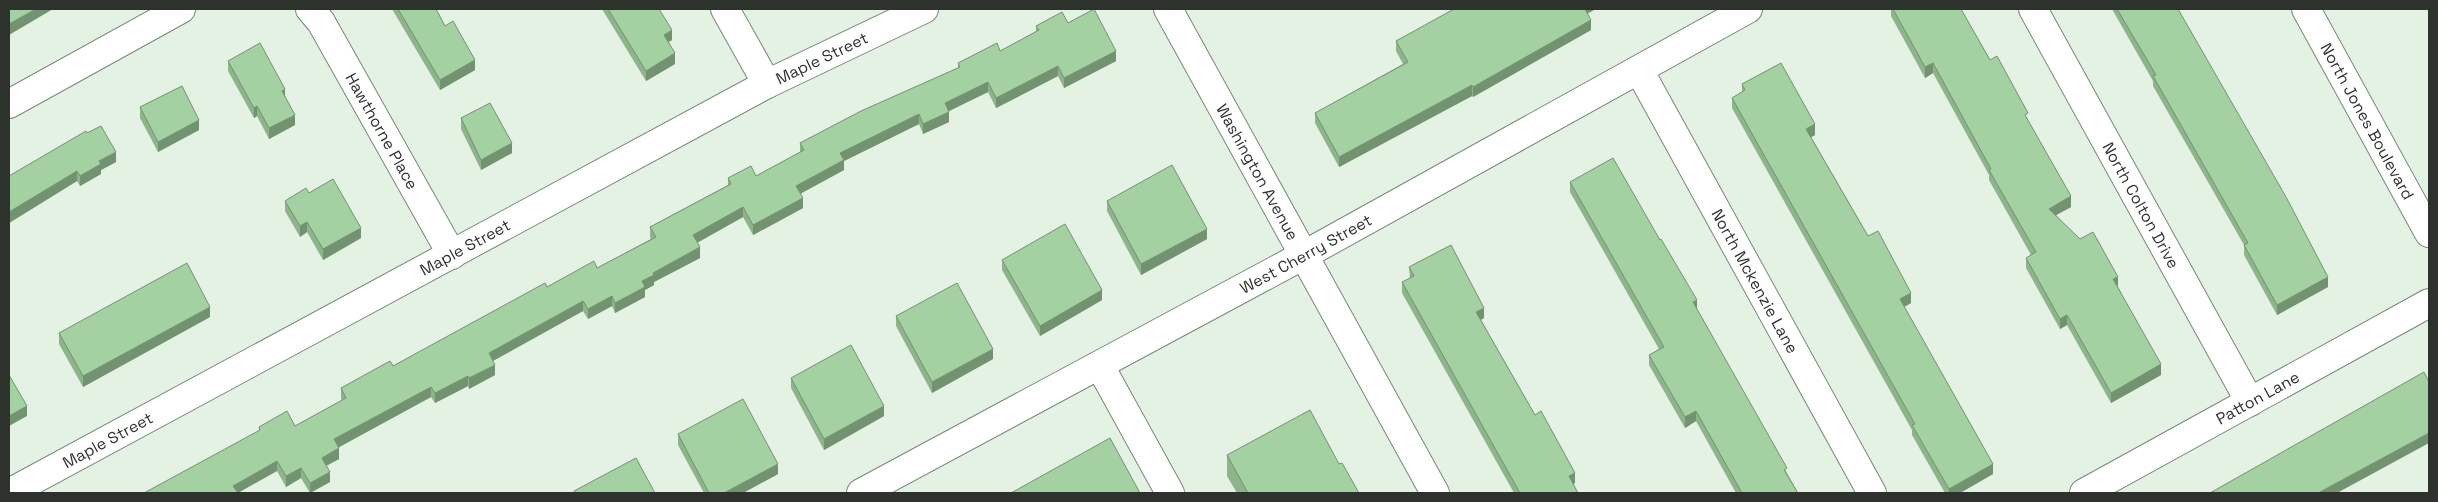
<svg xmlns="http://www.w3.org/2000/svg" width="2438" height="502" font-family="'Space Grotesk',sans-serif">
  <style>
    .lines { fill: none; stroke-linecap: round; stroke-linejoin: round }
    .minor-casing { stroke: #7a8779; stroke-width: 30 }
    .minor { stroke: #fff; stroke-width: 28 }
    .wall { fill: #8db48a }
    .shaded-wall { fill: #739271 }
    .building { fill: #a4d1a1; stroke: #739271 }
    .labels { text-anchor: middle; dominant-baseline: central; stroke-width: 4.5; stroke-linejoin: round; paint-order: stroke }
    .street-label { font-size: 16px; fill: #2d322c; stroke: #e3f2e2 }
  </style>
  <rect width="100%" height="100%" fill="#e3f2e2"/>
  <g class="lines">
    <g class="minor-casing">
      <g id="minor">
        <path id="s1" d="M310,9L321,22L452,255"/>
        <path d="M725,9L767,84"/>
        <path id="s2" d="M1168,9L1435,493"/>
        <path id="s3" d="M2033,9L2250,402"/>
        <path id="s4" d="M2306,9L2429,233"/>
        <path id="s5" d="M1639,70L1872,493"/>
        <path d="M9,104L181,9"/>
        <path d="M1100,366L1170,493"/>
        <path id="s6" d="M9,493L767,84L924,9"/>
        <path id="s7" d="M861,493L1304,255L1748,9"/>
        <path id="s8" d="M2084,493L2429,303"/>
      </g>
    </g>
    <use href="#minor" class="minor"/>
  </g>
  <path class="wall" d="M392,9H436L445,26L475,70L440,90Z
    M602,9H659L672,40L668,42L675,64L646,81Z
    M1891,9H1961L1990,60L2028,120L2071,207L2056,215L2118,287L2161,375L2111,403L2067,325L2060,329L2026,268V258L2031,255L1989,180V175L1933,73L1925,78L1891,16Z
    M2112,9H2178L2328,287L2277,315L2244,255V245L2153,86V81Z
    M1588,13L1591,30L1473,97L1472,96L1339,167L1315,123V113L1403,64L1396,51V41Z
    M1068,23L1116,61L1064,88L1058,76L996,108L988,92L949,111V122L923,134L919,124L844,161V170L800,194L803,208L753,235L743,217L697,243L700,258L654,282V285L645,290V297L615,313L612,306L588,319L583,311L493,361L495,375L469,389L468,386L435,403L431,397L338,447L339,459L326,466L330,482L310,493L301,478L286,487L277,471L259,431V427L295,426L342,400L341,399V388L393,366L547,287L597,268L651,239L650,237V227L728,185V178L756,176L800,152V143L958,69V63L1000,51L1036,32V26Z
    M228,61L285,98L295,125L269,139L257,116L254,118L228,71Z
    M1742,84L1815,135L1811,137L1868,236L1911,303L1904,307L1993,474L1960,493H1945L1912,435V430L1732,108V98L1742,92Z
    M140,107L199,130L158,152L140,118Z
    M461,118L512,153L481,170L461,129Z
    M87,133L116,162L101,170V174L80,186L77,181L9,223V176Z
    M1570,182L1697,309L1798,493H1736L1696,421L1685,428L1649,365V355L1659,349L1570,192Z
    M309,193L361,238L323,260L307,232L300,237L285,211V201Z
    M1107,201L1207,239L1141,275L1107,211Z
    M1002,260L1102,300L1040,336L1002,270Z
    M1409,267L1484,318L1481,320L1535,415L1575,483L1573,484L1578,493H1514L1402,293V282L1410,279Z
    M896,316L993,359L932,393L896,326Z
    M210,317L83,387L59,344V333Z
    M791,378L884,416L824,450L791,388Z
    M678,434L778,474L743,493H704L678,445Z
    M1227,455L1359,493H1237L1227,476Z"/>
  <path class="shaded-wall" d="M36,9H53L9,35V24Z
    M1583,9H1596L1583,16Z
    M1591,20V30L1473,97V87Z
    M672,30V40L664,45V35Z
    M1116,51V61L1064,88V78Z
    M675,53V64L646,81V71Z
    M475,60V70L440,90V80Z
    M1933,63V73L1925,78V67Z
    M1058,66V76L996,108V98Z
    M988,82V92L945,113V103Z
    M1472,85V96L1339,167V157Z
    M285,89V100L282,91Z
    M257,106V116L254,118V108Z
    M949,112V122L923,134V124Z
    M919,114V124L844,161V170L796,196V186L840,153Z
    M295,115V125L269,139V128Z
    M199,120V130L158,152V142Z
    M1815,124V135L1806,140V129Z
    M512,143V153L481,170V160Z
    M116,152V162L101,170V174L80,186V176L99,161Z
    M77,171V181L9,223V212Z
    M2071,196V207L2049,219V209Z
    M803,198V208L753,235V225Z
    M743,207V217L693,245V235Z
    M307,222V232L300,237V226Z
    M361,228V238L323,260V249Z
    M1207,229V239L1141,275V264Z
    M700,247V258L654,282V285L645,290V297L615,313V303L642,281L653,273Z
    M2118,277V287L2113,279Z
    M2328,277V287L2277,315V305Z
    M1102,290V300L1040,336V326Z
    M1911,293V303L1900,309V299Z
    M612,296V306L588,319V309Z
    M1697,300V310L1693,302Z
    M583,301V311L489,363V353Z
    M210,307V317L83,387V376Z
    M1484,308V318L1476,322V312Z
    M2067,315V325L2060,329V319Z
    M993,349V359L932,393V382Z
    M2161,364V375L2111,403V393Z
    M495,365V375L469,389V378Z
    M468,376V386L435,403V393Z
    M431,387V397L334,450V439Z
    M27,406V416L9,426V416Z
    M884,406V416L824,450V439Z
    M1696,411V421L1685,428V417Z
    M2429,433V443L2337,493H2318Z
    M339,448V459L322,468V458Z
    M277,461V471L238,493L233,486Z
    M778,464V474L743,493H724Z
    M1993,464V474L1960,493H1949V489Z
    M301,468V478L286,487V476Z
    M330,472V482L310,493V483Z
    M1575,473V483L1569,487V476Z"/>
  <path class="building" d="M9,9H36L9,24Z
    M398,9H436L445,26L453,21L475,60L440,80Z
    M608,9H659L672,30L664,35L675,53L646,71Z
    M1094,9L1116,51L1064,78L1058,66L996,98L988,82L945,103L949,112L923,124L919,114L840,153L844,160L796,186L803,198L753,225L743,207L693,235L700,247L653,273L654,275L642,281L645,287L615,303L612,296L588,309L583,301L489,353L495,365L469,378L468,376L435,393L431,387L334,439L339,448L322,458L330,472L310,483L301,468L286,476L277,461L233,486L238,493H144L260,430L259,427L287,411L295,426L346,398L341,388L390,361L393,366L545,283L547,287L594,261L597,268L656,237L650,227L731,184L728,178L751,166L756,176L804,150L800,143L861,111L960,67L958,63L997,43L1000,51L1039,30L1036,26L1062,12L1068,23Z
    M1454,9H1585L1591,20L1473,87L1472,85L1339,157L1315,113L1408,62L1396,41Z
    M1893,9H1961L1990,60L1997,56L2028,113L2025,115L2071,196L2049,209L2080,239L2093,232L2118,277L2113,279L2161,364L2111,393L2067,315L2060,319L2026,258L2036,252L1989,170L1991,169L1933,63L1925,67Z
    M2117,9H2178L2286,197L2328,277L2277,305L2244,245L2248,243L2153,76L2156,75Z
    M260,43L285,89L282,91L295,115L269,128L257,106L254,108L228,61Z
    M1781,63L1815,124L1806,129L1868,236L1878,231L1911,293L1900,299L1993,464L1949,489L1912,425L1915,424L1732,98L1745,90L1742,84Z
    M182,86L199,120L158,142L140,107Z
    M490,103L512,143L481,160L461,118Z
    M101,126L116,152L99,161L101,164L80,176L77,171L9,212V176L86,131L87,133Z
    M1613,158L1660,240L1661,239L1697,300L1693,302L1787,468L1784,470L1798,493H1742L1696,411L1685,417L1649,355L1664,347L1570,182Z
    M1172,165L1207,229L1141,264L1107,201Z
    M333,179L361,228L323,249L307,222L300,226L285,201L306,188L309,193Z
    M1065,224L1102,290L1040,326L1002,260Z
    M1451,245L1484,308L1476,312L1535,415L1541,411L1575,473L1569,476L1578,493H1520L1402,282L1414,276L1409,267Z
    M187,263L210,307L83,376L59,333Z
    M957,283L993,349L932,382L896,316Z
    M851,345L884,406L824,439L791,378Z
    M2424,372L2429,382V433L2318,493H2210Z
    M9,375L27,406L9,416Z
    M743,399L778,464L724,493H709L678,434Z
    M1310,410L1339,464L1342,463L1359,493H1248L1227,455Z
    M1110,438L1140,493H1011Z
    M636,458L655,493H575L574,491Z"/>
  <g class="labels">
    <g class="street-label">
      <text stroke="none"><textPath href="#s6" startOffset="922">Maple Street</textPath></text>
      <text stroke="none"><textPath href="#s4" startOffset="128">North Jones Boulevard</textPath></text>
      <text stroke="none"><textPath href="#s1" startOffset="142">Hawthorne Place</textPath></text>
      <text stroke="none"><textPath href="#s2" startOffset="186">Washington Avenue</textPath></text>
      <text stroke="none"><textPath href="#s3" startOffset="224">North Colton Drive</textPath></text>
      <text stroke="none"><textPath href="#s6" startOffset="518">Maple Street</textPath></text>
      <text stroke="none"><textPath href="#s7" startOffset="505">West Cherry Street</textPath></text>
      <text stroke="none"><textPath href="#s5" startOffset="241">North Mckenzie Lane</textPath></text>
      <text stroke="none"><textPath href="#s8" startOffset="198">Patton Lane</textPath></text>
      <text stroke="none"><textPath href="#s6" startOffset="112">Maple Street</textPath></text>
    </g>
  </g>
  <rect width="2438" height="502" fill="none" stroke="#2d322c" stroke-width="20"/>
</svg>
